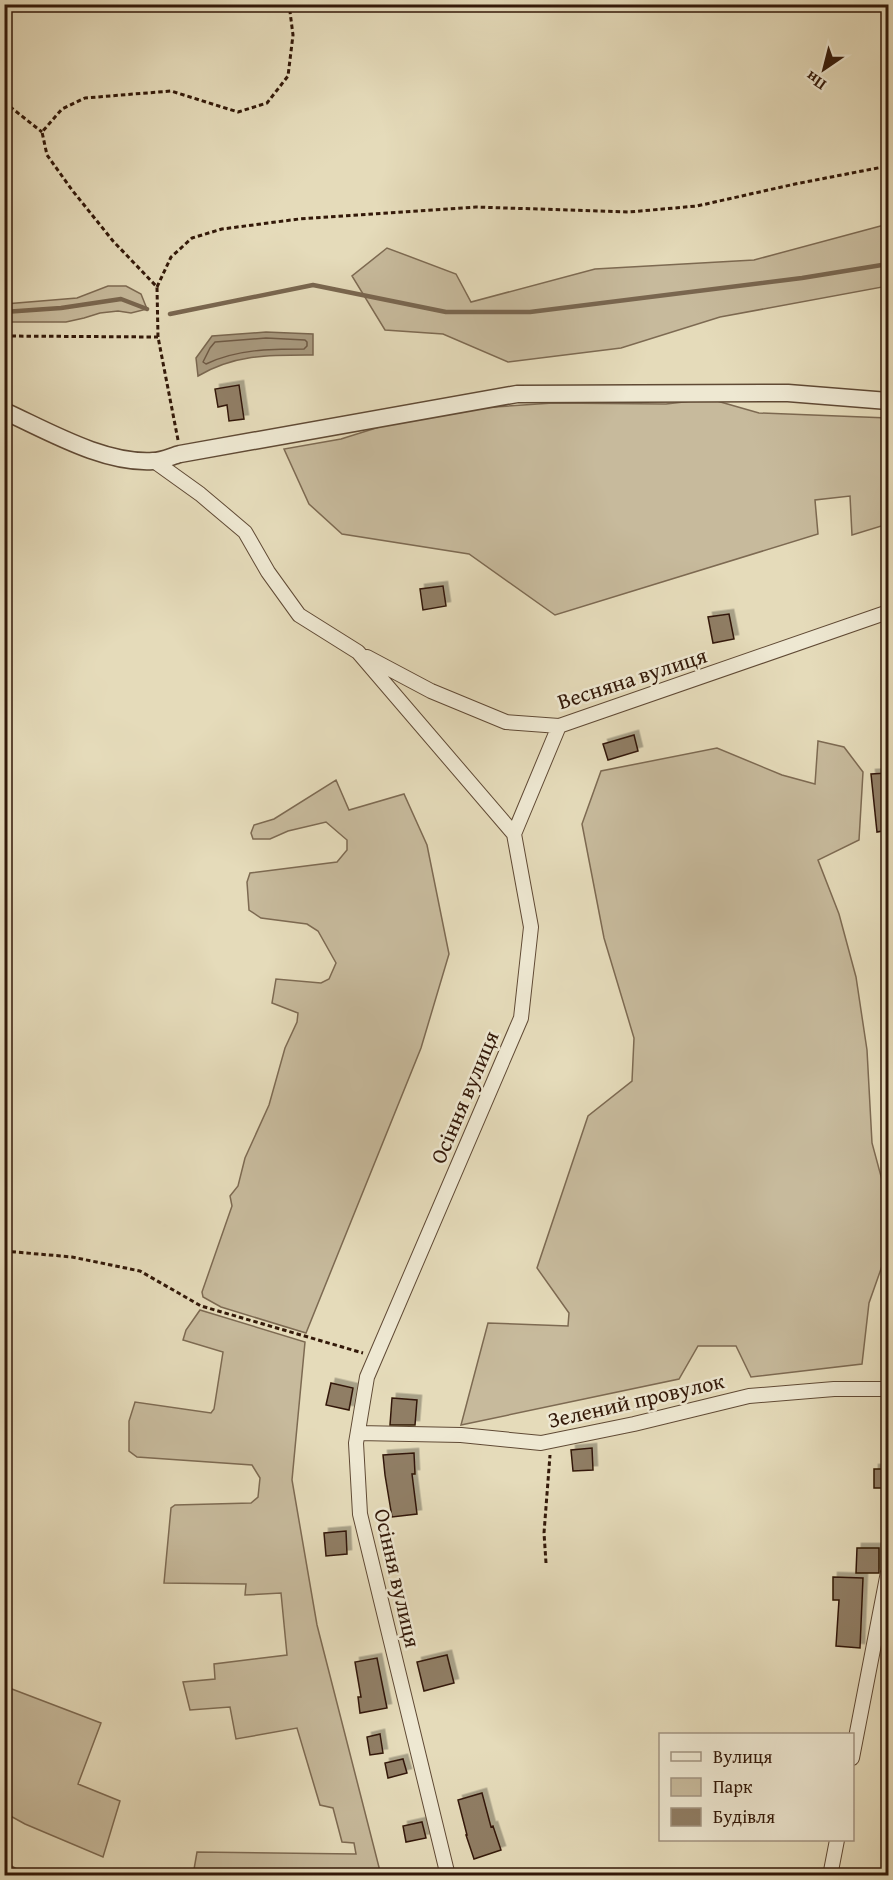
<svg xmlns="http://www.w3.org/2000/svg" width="893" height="1880" font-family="'Gentium Book Plus',serif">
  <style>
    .green { fill: #c7ba9c; stroke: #7d6a52; stroke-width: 1.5 }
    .water { fill: #a8997e; stroke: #79664f; stroke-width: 1.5 }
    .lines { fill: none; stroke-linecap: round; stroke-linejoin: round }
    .shore { stroke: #6e5944; stroke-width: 1.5 }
    .stream { stroke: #79664f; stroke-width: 4.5 }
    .building { fill: #907e65; stroke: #331909; stroke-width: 1.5; filter: url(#shadow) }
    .minor-casing { stroke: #604a35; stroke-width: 16 }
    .tertiary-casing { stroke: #604a35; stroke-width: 19 }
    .path { stroke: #331909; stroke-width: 3; stroke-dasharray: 4.5 3; stroke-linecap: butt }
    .minor { stroke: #eee8d2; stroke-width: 14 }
    .tertiary { stroke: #eee8d2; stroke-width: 16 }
    .labels { text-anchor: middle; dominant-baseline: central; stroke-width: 5; stroke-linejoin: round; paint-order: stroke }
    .street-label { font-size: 22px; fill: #331909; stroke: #eee8d2 }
  </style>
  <defs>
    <filter id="shadow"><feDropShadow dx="4.5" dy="-4.5" stdDeviation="0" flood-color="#0004"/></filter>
  </defs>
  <rect width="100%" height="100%" fill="#e5dbba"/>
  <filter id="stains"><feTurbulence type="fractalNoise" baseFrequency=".00333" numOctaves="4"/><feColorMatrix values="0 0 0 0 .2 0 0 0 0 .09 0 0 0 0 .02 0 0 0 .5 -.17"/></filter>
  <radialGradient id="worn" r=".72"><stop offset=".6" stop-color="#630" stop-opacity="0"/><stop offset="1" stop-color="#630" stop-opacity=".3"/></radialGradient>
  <path class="green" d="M888,224V286L720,317L621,348L508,362L443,334L385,330L352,276L387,248L456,274L471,302L595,269L754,260Z
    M108,286H126L141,294L147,309L131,313L118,311L100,313L84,318L66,322H5V304L77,298Z
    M710,399L759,413L888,418V524L852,535L850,496L815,500L818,534L555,615L469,554L342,534L309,504L284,449L341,439L392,423L479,408L553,403L666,404Z
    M818,741L844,747L863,772L859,840L818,860L839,914L856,977L867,1050L872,1143L885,1191L888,1249L869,1303L862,1364L751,1377L736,1346H698L679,1379L461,1425L488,1323L568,1326L569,1313L537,1268L588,1116L632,1081L634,1038L604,938L582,824L601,771L717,748L782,775L815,784Z
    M336,780L349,810L404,794L427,845L449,954L421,1048L306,1333L221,1307L203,1297L202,1292L232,1206L230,1196L238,1186L245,1158L269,1105L285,1048L297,1022L298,1013L272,1003L276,979L321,983L329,979L336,963L318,931L307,924L261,918L249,910L247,882L250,873L337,862L347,850V840L326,822L288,831L270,839H253L251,833L254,825L274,819Z
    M200,1310L305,1342L292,1480L317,1625L381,1875H193L197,1852L356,1854L354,1843L342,1842L333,1808L320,1805L297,1728L236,1739L230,1707L190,1710L183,1682L215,1679L214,1664L287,1655L281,1593L245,1595L246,1584L164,1583L171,1508L175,1505L251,1503L258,1497L260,1478L252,1465L137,1457L129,1451V1421L135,1402L211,1413L214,1409L223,1352L183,1340L186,1330Z
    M4,1686L101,1723L78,1784L120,1801L103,1857L25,1824L5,1813Z
    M4,1862H5L27,1875H5Z"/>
  <path class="water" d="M266,332L313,334V355C270,355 236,354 198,376L196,358L212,336Z"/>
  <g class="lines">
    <path class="shore" d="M266,338L305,340L307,342V346L304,349C271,349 237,349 206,364L203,362L210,348L215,342Z"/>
    <path class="stream" d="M4,312L61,308L121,299L147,309
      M170,314L313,285L446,312H530L802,278L888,264"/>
  </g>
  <path class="building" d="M239,385L244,419L229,421L227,405L218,407L215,389Z
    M443,586L446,606L423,610L420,589Z
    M729,614L734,639L713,643L708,617Z
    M634,735L638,751L608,760L603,744Z
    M888,773V830L877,832L871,774Z
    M331,1383L353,1388L349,1410L326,1405Z
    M392,1398L417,1400L415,1425H390Z
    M592,1448L593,1470L573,1471L571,1450Z
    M414,1453L415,1474H412L417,1514L392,1517L385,1475L383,1455Z
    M874,1469H888V1488H874Z
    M346,1531L347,1554L326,1556L324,1533Z
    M857,1548H879V1573H856Z
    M833,1577L863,1578L860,1648L836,1646L839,1600H833Z
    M447,1655L454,1683L424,1691L417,1662Z
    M377,1658L387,1708L360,1713L358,1697H361L355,1662Z
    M380,1734L383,1753L370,1755L367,1737Z
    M403,1759L407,1773L388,1778L385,1763Z
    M482,1793L491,1827L493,1826L501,1850L474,1859L466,1835H467L458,1800Z
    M422,1822L426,1838L406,1842L403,1826Z"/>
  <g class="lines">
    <g class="minor-casing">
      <path id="minor" d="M154,461L200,494L245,532L268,572L299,615L358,652L514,834L531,927L521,1018L367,1377L356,1443L360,1514L448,1876
        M367,657L431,691L506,722L559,726L888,612
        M514,834L559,726
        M358,1433L461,1435L541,1443L634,1424L749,1396L834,1389H888
        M852,1758L888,1572
        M830,1876L837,1840"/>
    </g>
    <g class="tertiary-casing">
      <path id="tertiary" d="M4,411C48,431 104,464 153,461C162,461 172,456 180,454L517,394L788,393L888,401"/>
    </g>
    <path class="path" d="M4,102L42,132
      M157,287L171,257L192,238L222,229L299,219L476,207L629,212L697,206L795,184L888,166
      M4,336L158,337
      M178,440L158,337L157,287L113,241L72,190L47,155L42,132L62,109L85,98L171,91L238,112L267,103L288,76L293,35L289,4
      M4,1251L72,1257L140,1271L201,1306L363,1353
      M546,1563L544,1533L550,1455"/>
    <use href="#minor" class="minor"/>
    <use href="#tertiary" class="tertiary"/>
  </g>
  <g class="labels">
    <g class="street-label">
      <text transform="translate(632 678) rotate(-18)">Весняна вулиця</text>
      <text transform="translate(464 1097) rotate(-67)">Осіння вулиця</text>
      <text transform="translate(636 1400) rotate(-13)">Зелений провулок</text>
      <text transform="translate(398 1578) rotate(77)">Осіння вулиця</text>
    </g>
  </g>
  <rect width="893" height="1880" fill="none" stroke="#e5dbba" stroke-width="24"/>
  <rect x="6" y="6" width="881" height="1868" fill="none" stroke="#331909" stroke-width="3"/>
  <rect x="12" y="12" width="869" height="1856" fill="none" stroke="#331909" stroke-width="1.5"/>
  <rect x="659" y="1733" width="195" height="108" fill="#eee8d2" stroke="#a39582" stroke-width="1.5"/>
  <rect x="671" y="1752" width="30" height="9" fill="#eee8d2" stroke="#a39582" stroke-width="1.5"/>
  <text x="713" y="1763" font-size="18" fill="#331909">Вулиця</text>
  <rect x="671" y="1778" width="30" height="18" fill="#c7ba9c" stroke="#a39582" stroke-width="1.5"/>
  <text x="713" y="1793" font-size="18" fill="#331909">Парк</text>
  <rect x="671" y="1808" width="30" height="18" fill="#907e65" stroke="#a39582" stroke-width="1.5"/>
  <text x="713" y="1823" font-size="18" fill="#331909">Будівля</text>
  <g transform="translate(824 69) rotate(215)" stroke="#eee8d2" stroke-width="4.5" paint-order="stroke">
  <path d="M0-4.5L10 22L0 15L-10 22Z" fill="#331909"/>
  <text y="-9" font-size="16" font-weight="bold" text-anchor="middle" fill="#331909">Пн</text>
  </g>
  <rect width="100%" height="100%" filter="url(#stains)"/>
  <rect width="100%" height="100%" fill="url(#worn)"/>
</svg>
